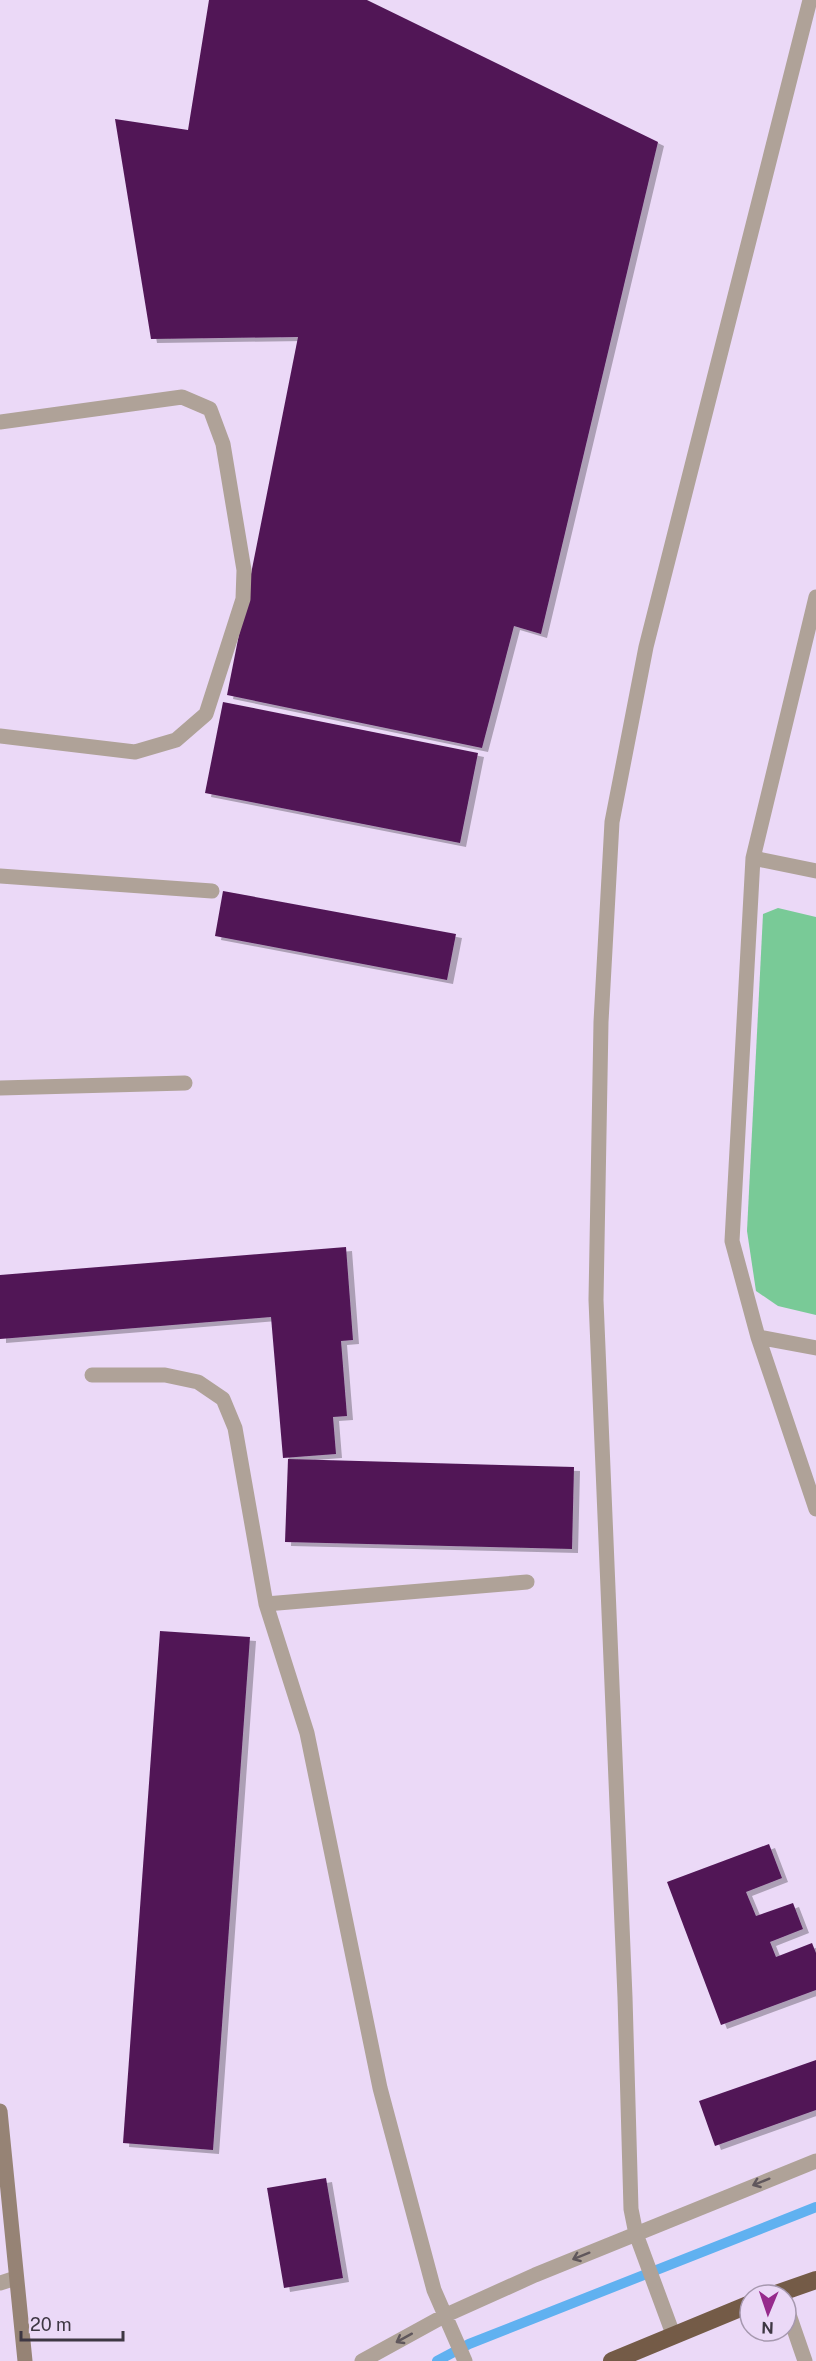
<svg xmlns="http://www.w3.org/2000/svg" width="816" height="2361" font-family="'Public Sans',sans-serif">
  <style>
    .green { fill: #79ca97 }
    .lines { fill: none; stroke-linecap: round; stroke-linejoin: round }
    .stream { stroke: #60b1f0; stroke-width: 10 }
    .building { fill: #511757; filter: url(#shadow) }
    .lane { stroke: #afa298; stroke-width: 15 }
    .street { stroke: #afa298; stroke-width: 15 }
    .secondary { stroke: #968375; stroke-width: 15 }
    .highway { stroke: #745b47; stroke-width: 18 }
    .oneway { stroke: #60575c }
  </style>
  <defs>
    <filter id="shadow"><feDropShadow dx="6" dy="4" stdDeviation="0" flood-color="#0004"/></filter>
  </defs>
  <rect width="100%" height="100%" fill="#ebd9f7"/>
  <path class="green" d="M778,908L816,917V1315L778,1306L756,1291L747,1231L763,914Z"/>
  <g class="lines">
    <path class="stream" d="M437,2361L469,2344L816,2207"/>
  </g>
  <path class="building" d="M209,0H367L658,142L541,634L514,626L482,748L227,695L298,337L151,339L115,119L188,130Z
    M223,702L478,753L460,843L205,793Z
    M223,891L456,934L447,980L215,936Z
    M346,1247L353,1340L341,1341L347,1416L333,1417L336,1454L283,1458L271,1317L0,1339V1275Z
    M288,1459L574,1467L572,1549L285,1542Z
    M160,1631L250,1637L213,2150L123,2143Z
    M769,1844L782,1878L746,1892L756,1916L793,1903L803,1929L770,1942L776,1957L812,1943L816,1953V1990L721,2025L667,1882Z
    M816,2060V2110L715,2146L699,2101Z
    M326,2178L343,2278L284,2288L267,2188Z"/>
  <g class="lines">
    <path class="lane" d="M0,422L182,397L210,409L223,444L244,570L243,599L206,714L176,740L135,752L0,736
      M816,597L753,858L732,1241L758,1337L816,1509
      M753,858L816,871
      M0,876L212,891
      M0,1088L185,1083
      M758,1337L816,1348
      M92,1375H165L198,1382L223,1399L235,1428L266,1604L307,1733L380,2088L434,2290L465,2361
      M266,1604L527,1582
      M786,2306L805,2361
      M673,2334L636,2234L631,2209L625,1997L596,1300L601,1022L612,822L646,647L810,0
      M362,2361L444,2316L535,2275L816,2161"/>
    <path class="street" d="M0,2283L16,2278"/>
    <path class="secondary" d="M0,2111L25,2361"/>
    <path class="highway" d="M773,2295L816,2280
      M612,2361L750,2304"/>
  </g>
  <defs><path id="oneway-shaft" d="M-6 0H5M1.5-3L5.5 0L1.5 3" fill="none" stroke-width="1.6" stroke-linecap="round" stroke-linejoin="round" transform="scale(1.5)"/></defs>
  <g class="oneway">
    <use href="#oneway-shaft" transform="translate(761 2182) rotate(158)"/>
    <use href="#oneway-shaft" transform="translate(581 2256) rotate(158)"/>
    <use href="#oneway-shaft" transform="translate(404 2338) rotate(151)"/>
  </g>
  <g transform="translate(768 2313) rotate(182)"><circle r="28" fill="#ebd9f7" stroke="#a698af" stroke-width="1.5"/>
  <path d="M0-4.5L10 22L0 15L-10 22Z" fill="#962a8c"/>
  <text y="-9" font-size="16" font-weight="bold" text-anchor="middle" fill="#3e3743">N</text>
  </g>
  <path d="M21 2331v9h102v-9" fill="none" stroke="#3e3743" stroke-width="3"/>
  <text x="30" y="2331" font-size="18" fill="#3e3743" stroke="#ebd9f7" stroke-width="4.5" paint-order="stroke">20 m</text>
</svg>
